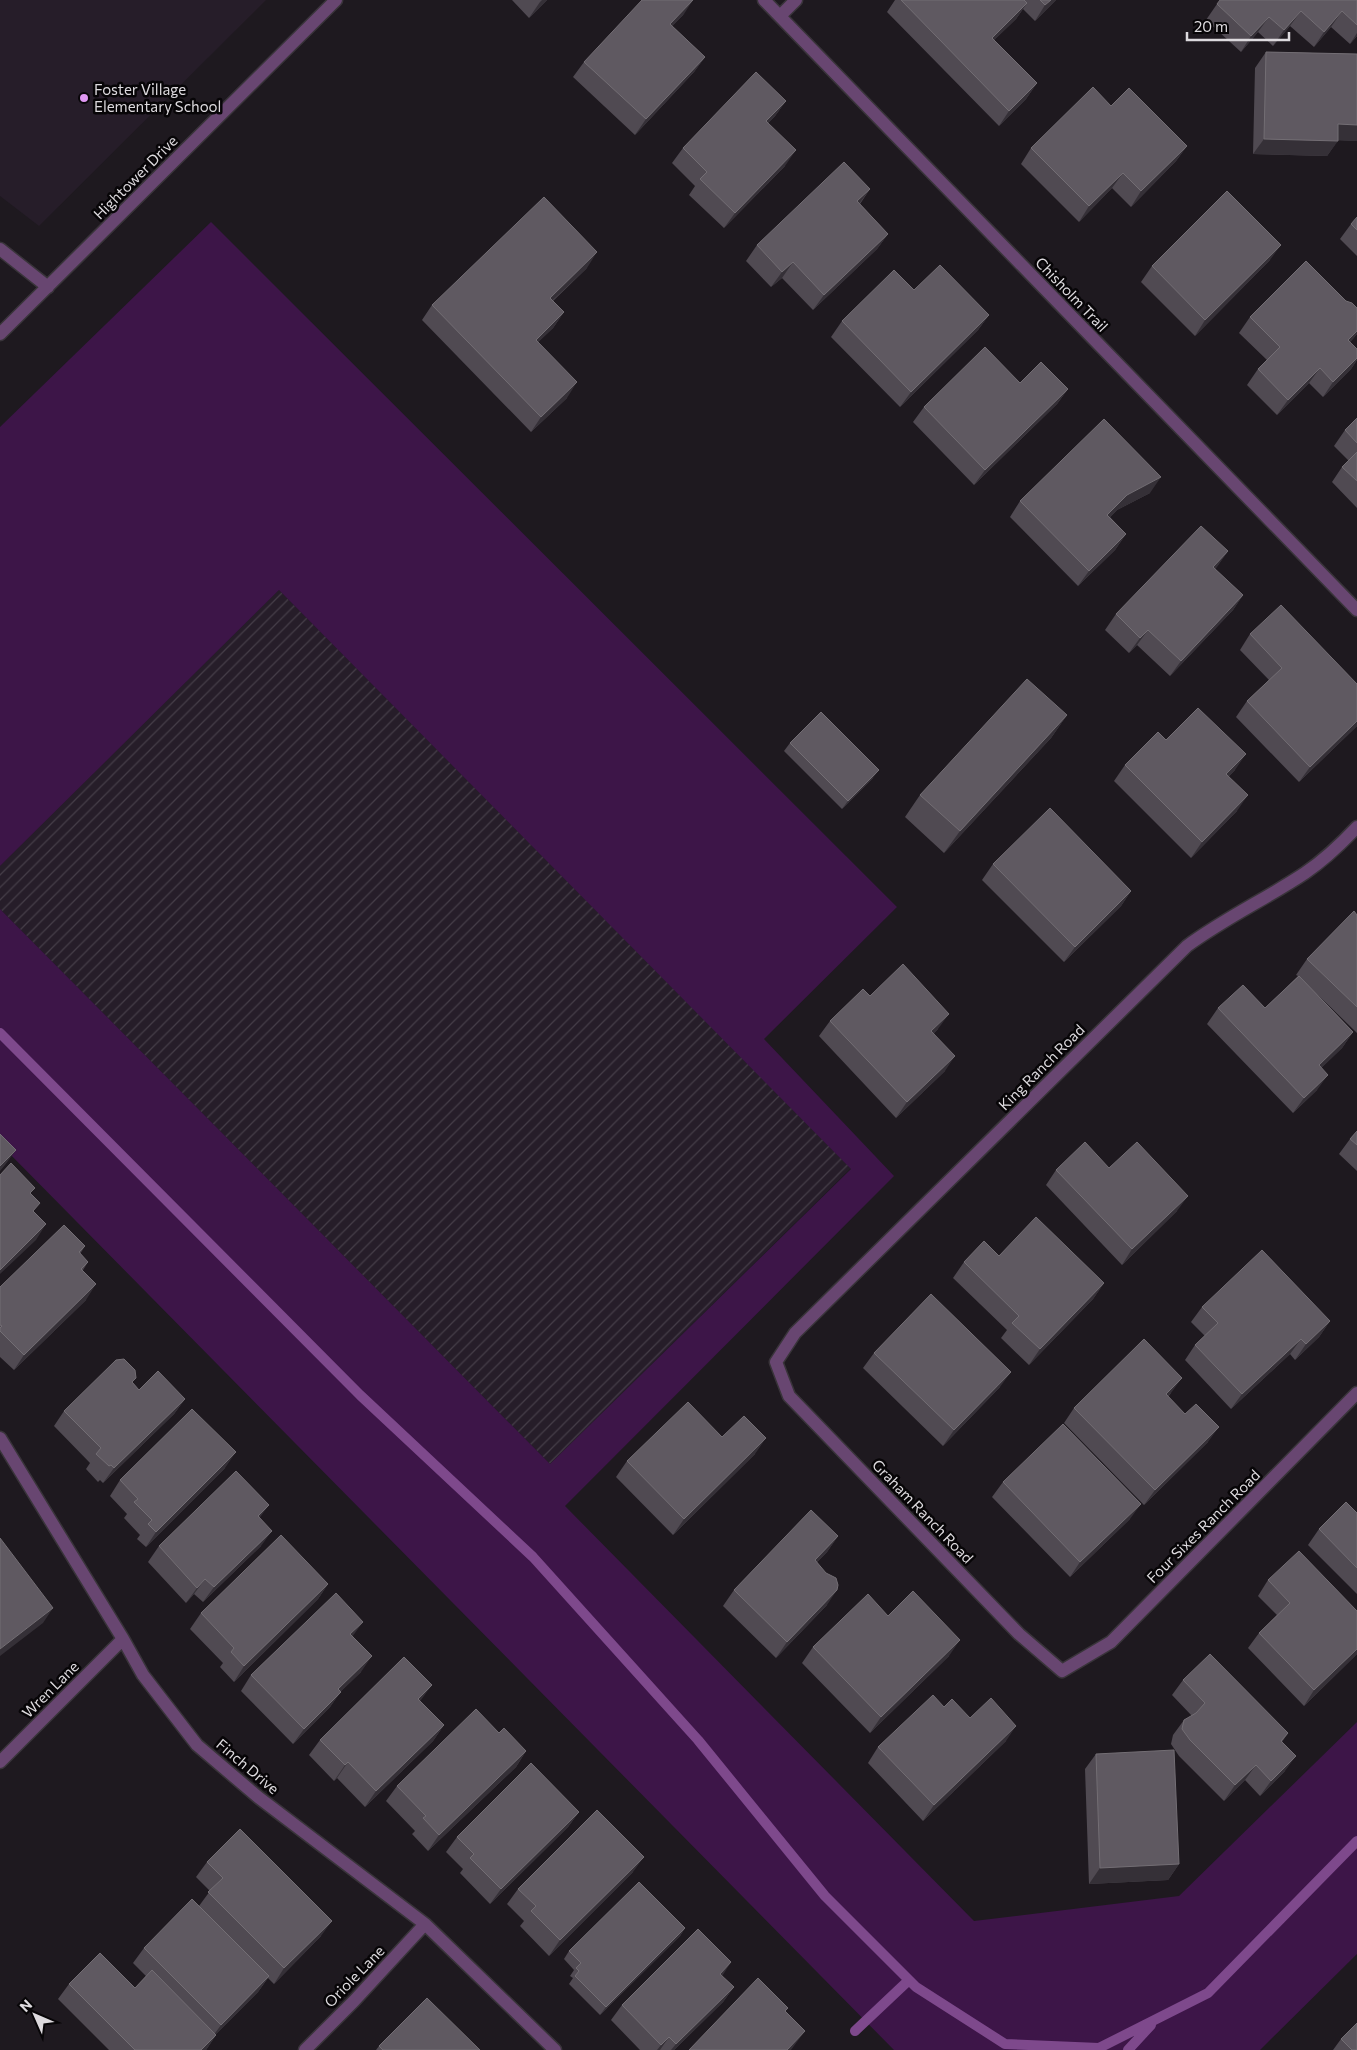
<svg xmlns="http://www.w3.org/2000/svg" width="1357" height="2050" font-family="Commissioner,sans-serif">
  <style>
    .built { fill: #261d29 }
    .industrial { fill: url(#industrial-furrows) }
    .green { fill: #3d1548 }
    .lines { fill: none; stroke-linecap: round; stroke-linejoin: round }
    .stream { stroke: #7e498c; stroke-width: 10 }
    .minor-casing { stroke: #39343a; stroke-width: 15 }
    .minor { stroke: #684671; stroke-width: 12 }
    .wall { fill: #504a52 }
    .shaded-wall { fill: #353037 }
    .building { fill: #5f5961; stroke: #736e74 }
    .poi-dot { fill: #df98f2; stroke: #070507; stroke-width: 2 }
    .labels { text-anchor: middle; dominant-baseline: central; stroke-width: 5; stroke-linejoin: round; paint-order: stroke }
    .poi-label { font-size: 15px; fill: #dddade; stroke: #070507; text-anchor: start }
    .street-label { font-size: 15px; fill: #dddade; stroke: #070507 }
  </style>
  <defs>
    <pattern id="industrial-furrows" width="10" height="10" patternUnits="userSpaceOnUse" patternTransform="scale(1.25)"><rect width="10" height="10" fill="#261d29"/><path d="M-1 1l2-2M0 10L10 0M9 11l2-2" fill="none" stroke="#453d48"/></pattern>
  </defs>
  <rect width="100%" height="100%" fill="#1e191f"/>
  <path class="built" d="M0,0H266L39,226L0,196Z"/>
  <path class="industrial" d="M279,590L851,1168L550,1464L0,909V866Z"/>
  <path class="green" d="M211,222L897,907L764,1039L894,1176L565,1506L974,1921L1179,1896L1357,1722V1954L1260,2050H894L0,1144V909L550,1464L851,1169L279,590L0,866V427Z"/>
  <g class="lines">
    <path class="stream" d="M0,1033L360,1395L533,1557L698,1740L825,1896L916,1987L1005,2044L1099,2048L1208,1993L1357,1841
      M855,2031L909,1980
      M1128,2050L1151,2025"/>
    <g class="minor-casing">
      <path id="minor" d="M764,0L1357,610
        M780,16L796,0
        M0,249L48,287
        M0,334L336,0
        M1357,827C1341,844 1324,860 1305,873C1266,899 1225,918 1187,946L795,1333L776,1362L789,1396L1019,1634L1062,1671L1111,1642L1357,1393
        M0,1438L123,1639L143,1675L197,1745L258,1797L425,1924L555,2050
        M0,1762L123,1639
        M305,2050L354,2001L425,1924"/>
    </g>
    <use href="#minor" class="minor"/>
  </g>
  <path class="wall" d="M512,0H547L529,18Z
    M895,0H1056L1035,21L1023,9L1016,19L994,40L1037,83L1026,99L999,126L887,12Z
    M1357,0V36L1350,44L1331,27L1314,47L1290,26L1273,46L1258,32L1241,52L1206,20L1217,4Z
    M684,14L672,26L705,57L694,72L635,135L573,77L584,62Z
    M1266,52L1357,54V141L1338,140L1327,156L1253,154L1255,68Z
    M786,101L775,116L768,123L785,166L724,228L689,195L695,186L672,163L683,148Z
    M1111,106L1187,146L1176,161L1131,207L1112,188L1079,222L1021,164L1031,148Z
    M870,189L860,204L888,234L877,249L813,310L782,278L771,287L746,261L757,245Z
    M1357,217V256L1340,239L1351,224Z
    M1270,260L1195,336L1141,282L1152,266Z
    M587,268L553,301L564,312L553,328L538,342L567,398L531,432L422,320L432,305Z
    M914,290L989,315L978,330L900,407L831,337L842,321Z
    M1346,301L1357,308V334L1350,342L1357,349V360L1351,369L1323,397L1309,383L1277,415L1247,385L1258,369L1267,360L1239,333L1250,317Z
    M1020,383L1068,389L1057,404L974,485L913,422L924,407Z
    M1357,418V508L1332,482L1342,467L1349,461L1334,446L1345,430Z
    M1150,493L1117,510L1110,517L1126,534L1115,550L1078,586L1010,517L1020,501Z
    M1228,551L1215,569L1243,595L1233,610L1170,676L1137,645L1129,653L1105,630L1116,614Z
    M1250,634L1357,684V726L1299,782L1236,717L1247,701L1269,680L1240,650Z
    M1067,715L1051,738L944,853L905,817L920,795Z
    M1166,740L1235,770L1229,776L1237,811L1191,858L1114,781L1125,765Z
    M790,743L873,778L842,809L784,751Z
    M993,864L1131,891L1121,906L1064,962L982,880Z
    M1357,915V1033L1317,994L1353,1032L1342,1048L1321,1068L1317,1090L1293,1113L1207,1024L1218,1008H1265L1298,976L1296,975L1307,959Z
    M870,996L938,1029L934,1033L945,1071L896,1118L819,1036L830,1021Z
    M1357,1131V1171L1339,1154L1350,1139Z
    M1109,1168L1177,1211L1122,1265L1046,1185L1056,1170Z
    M85,1246L80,1254L88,1262L83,1270L86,1300L14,1370L0,1357V1287Z
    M999,1256L1104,1283L1093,1299L1029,1365L1001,1338L1007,1330L953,1278L964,1262Z
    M1202,1307L1330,1321L1319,1337L1295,1360L1290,1354L1231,1409L1185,1360L1195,1345L1205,1336L1191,1322Z
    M874,1353L1000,1387L943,1446L863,1368Z
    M133,1383L139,1390L185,1399L174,1414L103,1483L100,1480L98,1482L86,1469L90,1463L54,1426L64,1411Z
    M1171,1393L1168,1397L1208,1442L1144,1505L1064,1423L1074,1408Z
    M722,1437L755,1454L673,1535L616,1477L627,1461Z
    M225,1468L146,1547L137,1539L140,1535L124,1518L127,1514L110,1496L120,1480Z
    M1003,1482L1130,1519L1070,1577L992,1497Z
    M1357,1513V1594L1308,1545L1319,1529Z
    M260,1518L261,1546L203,1602L194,1594L186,1603L148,1562L159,1546Z
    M838,1536L827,1552L817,1562L827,1605L776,1658L723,1606L734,1590Z
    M1268,1580L1357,1654L1304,1706L1248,1648L1259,1633L1277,1615L1258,1596Z
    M328,1584L318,1599L234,1682L220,1667L223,1663L190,1629L201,1613Z
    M888,1616L949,1656L870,1733L802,1663L813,1647Z
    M353,1636L361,1672L341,1691L330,1707L293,1744L241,1691L251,1675Z
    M1183,1680L1288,1733L1282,1742L1285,1771L1260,1796L1245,1780L1224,1801L1179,1756L1171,1744L1173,1735L1184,1720L1192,1716L1172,1695Z
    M420,1701L444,1725L433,1741L365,1807L337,1778L334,1781L309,1755L320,1740Z
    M944,1707L970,1718L1006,1741L923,1821L868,1763L878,1747Z
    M499,1733L526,1751L516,1767L428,1851L412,1834L415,1831L386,1801L397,1786Z
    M1096,1754L1179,1864L1168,1880L1089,1884L1085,1769Z
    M579,1812L568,1827L490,1904L460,1873L463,1869L446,1852L457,1837Z
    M207,1862L321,1936L274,1984L268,1978L258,1992L216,2034V2035L206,2050H109L58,1999L69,1984L135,1988L146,1976L133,1963L144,1948L199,1906L210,1891L196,1877Z
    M633,1872L549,1956L520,1926L524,1921L507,1904L518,1889Z
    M685,1928L680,1936L600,2015L569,1984L573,1978L570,1976L574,1970L564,1959L569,1951Z
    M722,1976L734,1987L723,2002L674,2050H640L611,2020L622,2005Z
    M1341,2039L1357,2050H1333Z
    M379,2046L480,2050H376Z"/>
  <path class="shaded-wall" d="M542,0H547L529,18L540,2Z
    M693,0L684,14L659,40L670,24Z
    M1051,0H1056L1035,21L1045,5Z
    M1027,3L1016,19L981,53L992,38Z
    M1301,11L1290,26L1273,46L1284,30Z
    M1342,11L1331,27L1314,47L1324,32Z
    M1269,17L1258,32L1241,52L1251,36Z
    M1357,33V36L1350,44Z
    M705,57L694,72L635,135L646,119Z
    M1037,83L1026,99L999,126L1009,111Z
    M786,101L775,116L755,136L766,121Z
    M1338,124L1357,125V141L1327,140Z
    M1264,139L1338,141L1327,156L1253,154Z
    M1187,146L1176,161L1131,207L1141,191Z
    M796,150L785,166L724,228L735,213Z
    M1123,173L1112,188L1079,222L1089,206Z
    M870,189L859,204L857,201Z
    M888,234L877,249L813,310L824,295Z
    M1281,245L1270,260L1195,336L1205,320Z
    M597,252L587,268L539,313L550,298Z
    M793,262L782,278L771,287L782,272Z
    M564,312L553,328L525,355L536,340Z
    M989,315L978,330L900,407L911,392Z
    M1357,331V334L1353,339L1337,355L1348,340Z
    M1357,358V360L1351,369L1323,397L1333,382Z
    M1320,368L1309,383L1277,415L1288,400Z
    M577,382L567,398L531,432L541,417Z
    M1068,389L1057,404L974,485L985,470Z
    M1161,477L1150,493L1117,510L1097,530L1107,515L1127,495Z
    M1126,534L1115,550L1078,586L1089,571Z
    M1228,551L1217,567L1203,582L1213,567Z
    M1243,595L1233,610L1170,676L1181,661Z
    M1148,630L1137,645L1129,653L1140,638Z
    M1067,715L1051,738L944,853L960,831Z
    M1357,721V726L1299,782L1310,767Z
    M1246,754L1235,770L1215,789L1226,774Z
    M879,770L873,778L842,809L848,801Z
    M1248,795L1237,811L1191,858L1202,842Z
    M1131,891L1121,906L1064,962L1075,947Z
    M949,1014L938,1029L921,1046L931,1031Z
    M1353,1032L1342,1048L1308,1081L1319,1065Z
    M955,1056L945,1071L896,1118L907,1102Z
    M1328,1075L1317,1090L1293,1113L1304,1098Z
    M16,1150L5,1165L0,1171V1166Z
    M1188,1196L1177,1211L1122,1265L1132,1249Z
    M46,1224L36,1240L0,1274V1270Z
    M1104,1283L1093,1299L1029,1365L1040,1349Z
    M96,1284L86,1300L14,1370L24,1355Z
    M1330,1321L1319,1337L1295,1360L1306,1344Z
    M1301,1339L1290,1354L1231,1409L1242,1394Z
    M1011,1372L1000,1387L943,1446L954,1430Z
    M1182,1378L1171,1393L1155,1410L1166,1394Z
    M185,1399L174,1414L103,1483L114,1468Z
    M1219,1427L1208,1442L1144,1505L1155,1490Z
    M766,1438L755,1454L673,1535L684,1519Z
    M236,1452L225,1468L146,1547L156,1532Z
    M1141,1504L1130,1519L1070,1577L1080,1562Z
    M269,1505L258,1520V1516Z
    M272,1531L261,1546L203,1602L214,1587Z
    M838,1536L827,1552L804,1575L815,1560Z
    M205,1579L194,1594L186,1603L197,1588Z
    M328,1584L318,1599L234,1682L244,1666Z
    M837,1590L827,1605L776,1658L787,1642Z
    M53,1608L43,1623L0,1656V1649Z
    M363,1622L352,1637L350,1634Z
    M960,1640L949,1656L870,1733L881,1717Z
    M1357,1649V1654L1304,1706L1314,1690Z
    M372,1656L361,1672L328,1704L338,1689Z
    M432,1685L421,1700L407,1714L418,1699Z
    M341,1692L330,1707L293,1744L304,1729Z
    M444,1725L433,1741L365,1807L376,1791Z
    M1016,1726L1006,1741L923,1821L934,1805Z
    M526,1751L516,1767L428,1851L439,1835Z
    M1296,1756L1285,1771L1260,1796L1271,1781Z
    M348,1762L337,1778L334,1781L345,1765Z
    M1256,1765L1245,1780L1224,1801L1235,1785Z
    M579,1812L568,1827L490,1904L501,1889Z
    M644,1857L633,1872L549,1956L560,1940Z
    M1179,1864L1168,1880L1089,1884L1100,1868Z
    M332,1921L321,1936L274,1984L284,1968Z
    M685,1928L680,1936L600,2015L606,2007Z
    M731,1962L721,1978L720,1974Z
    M269,1976L258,1992L210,2040L221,2025Z
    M734,1987L723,2002L674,2050H671L676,2044Z
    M805,2031L791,2050H787Z
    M216,2035L206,2050H201Z
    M669,2037L660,2050H657L661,2045Z"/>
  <path class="building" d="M642,0H693L670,24L705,57L646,119L584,62Z
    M901,0H1024L1027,3L992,38L1037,83L1009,111Z
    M1040,0H1051L1045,5Z
    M1220,0H1357V25L1342,11L1324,32L1301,11L1284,30L1269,17L1251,36L1217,4Z
    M1266,52L1357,54V125L1338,124V141L1264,139Z
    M756,72L786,101L766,121L796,150L735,213L700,179L707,172L683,148Z
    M1093,87L1111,106L1129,88L1187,146L1141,191L1123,173L1089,206L1031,148Z
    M844,162L870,189L857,201L888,234L824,295L793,262L782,272L757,245Z
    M1227,191L1281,245L1205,320L1152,266Z
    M544,197L597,252L550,298L564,312L536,340L577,382L541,417L432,305Z
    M1357,217V230L1351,224Z
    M1306,261L1346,301L1352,303L1357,308V331L1348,340L1357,349V358L1333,382L1320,368L1288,400L1258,369L1280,347L1250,317Z
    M940,265L989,315L911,392L842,321L894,270L914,290Z
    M985,347L1020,383L1041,362L1068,389L985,470L924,407Z
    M1357,418V443L1345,430Z
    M1104,419L1161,477L1127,495L1107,515L1126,534L1089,571L1020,501Z
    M1357,452V481L1342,467Z
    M1201,526L1228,551L1213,567L1243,595L1181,661L1148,630L1140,638L1116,614Z
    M1281,605L1357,684V721L1310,767L1247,701L1282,668L1250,634Z
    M1027,679L1067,715L960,831L920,795Z
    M1198,708L1246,754L1226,774L1248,795L1202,842L1125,765L1158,732L1166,740Z
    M821,712L879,770L848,801L790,743Z
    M1050,808L1131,891L1075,947L993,864Z
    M1354,911L1357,915V1007L1307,959Z
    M903,964L949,1014L931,1031L955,1056L907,1102L830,1021L863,989L870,996Z
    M1299,976L1353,1032L1319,1065L1328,1075L1304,1098L1218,1008L1243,985L1265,1008Z
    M1357,1131V1145L1350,1139Z
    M0,1134L16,1150L0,1166Z
    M1085,1142L1109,1168L1137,1142L1188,1196L1132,1249L1056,1170Z
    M11,1163L35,1188L30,1193L40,1203L33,1211L46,1224L0,1270V1175Z
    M1036,1217L1104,1283L1040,1349L1012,1323L1019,1316L964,1262L984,1241L999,1256Z
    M64,1225L85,1246L79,1252L88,1262L81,1269L96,1284L24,1355L0,1331V1328L2,1326L0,1325V1287Z
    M1262,1250L1330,1321L1306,1344L1301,1339L1242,1394L1195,1345L1218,1323L1202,1307Z
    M931,1294L1011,1372L954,1430L874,1353Z
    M1144,1339L1182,1378L1166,1394L1185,1414L1196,1404L1219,1427L1155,1490L1074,1408Z
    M124,1359L135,1370L136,1378L132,1382L139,1390L158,1371L185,1399L114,1468L111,1465L109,1466L96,1454L101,1448L64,1411L116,1360Z
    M688,1402L722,1437L744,1416L766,1438L684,1519L627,1461Z
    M192,1409L236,1452L156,1532L148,1524L152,1520L134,1502L138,1499L120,1480Z
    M1063,1424L1141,1504L1080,1562L1003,1482Z
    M236,1471L269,1505L258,1516L272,1531L214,1587L205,1579L197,1588L159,1546Z
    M1346,1502L1357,1513V1568L1319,1529Z
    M811,1510L838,1536L815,1560L826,1573L836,1578L838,1585L837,1590L787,1642L734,1590Z
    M281,1535L328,1584L244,1666L231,1652L234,1648L201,1613Z
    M0,1538L53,1608L0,1649Z
    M1299,1551L1357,1611V1649L1314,1690L1259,1633L1290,1603L1268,1580Z
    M913,1591L960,1640L881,1717L813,1647L868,1594L888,1616Z
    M336,1593L363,1622L350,1634L372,1656L338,1689L341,1692L304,1729L251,1675Z
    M1210,1654L1288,1733L1281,1741L1296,1756L1271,1781L1256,1765L1235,1785L1190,1740L1182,1729L1184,1720L1196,1713L1205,1703L1183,1680Z
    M404,1657L432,1685L418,1699L444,1725L376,1791L348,1762L345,1765L320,1740Z
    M933,1695L944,1707L952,1699L970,1718L991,1698L1016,1726L934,1805L878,1747Z
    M476,1709L499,1733L504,1728L526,1751L439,1835L423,1818L426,1816L397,1786Z
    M1174,1750L1179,1864L1100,1868L1096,1754Z
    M531,1763L579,1812L501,1889L470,1858L474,1854L457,1837Z
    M597,1810L644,1857L560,1940L531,1911L536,1906L518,1889Z
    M240,1829L332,1921L284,1968L208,1892L223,1878L207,1862Z
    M639,1882L685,1928L606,2007L575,1976L579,1971L576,1968L581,1963L569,1951Z
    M192,1899L269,1976L221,2025L144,1948Z
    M698,1929L731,1962L720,1974L734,1987L676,2044L669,2037L661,2045L622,2005Z
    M100,1953L135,1988L152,1970L216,2035L201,2050H135L69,1984Z
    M758,1978L788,2008L785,2011L805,2031L787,2050H689Z
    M427,1998L480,2050H383L379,2046Z
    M1357,2023V2050H1352L1341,2039Z"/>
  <circle class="poi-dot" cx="84" cy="98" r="5"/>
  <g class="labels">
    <g class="poi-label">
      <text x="94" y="89">Foster Village<tspan x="94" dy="17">Elementary School</tspan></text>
    </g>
    <g class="street-label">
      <text transform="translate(135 177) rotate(-45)">Hightower Drive</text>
      <text transform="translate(1072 294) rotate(46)">Chisholm Trail</text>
      <text transform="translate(1041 1067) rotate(-45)">King Ranch Road</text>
      <text transform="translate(923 1511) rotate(46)">Graham Ranch Road</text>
      <text transform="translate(1203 1526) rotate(-45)">Four Sixes Ranch Road</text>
      <text transform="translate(50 1689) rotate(-45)">Wren Lane</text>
      <text transform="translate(248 1766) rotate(40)">Finch Drive</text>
      <text transform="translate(354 1976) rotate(-46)">Oriole Lane</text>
    </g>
  </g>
  <g transform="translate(35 2015) rotate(315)" stroke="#070507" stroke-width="4" paint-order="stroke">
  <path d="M0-4L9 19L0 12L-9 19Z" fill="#dddade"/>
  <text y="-8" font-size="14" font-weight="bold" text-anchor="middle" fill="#dddade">N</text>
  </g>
  <path d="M1187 32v8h102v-8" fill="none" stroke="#dddade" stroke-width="2.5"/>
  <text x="1194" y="32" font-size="15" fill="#dddade" stroke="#070507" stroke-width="4" paint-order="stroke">20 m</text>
</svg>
